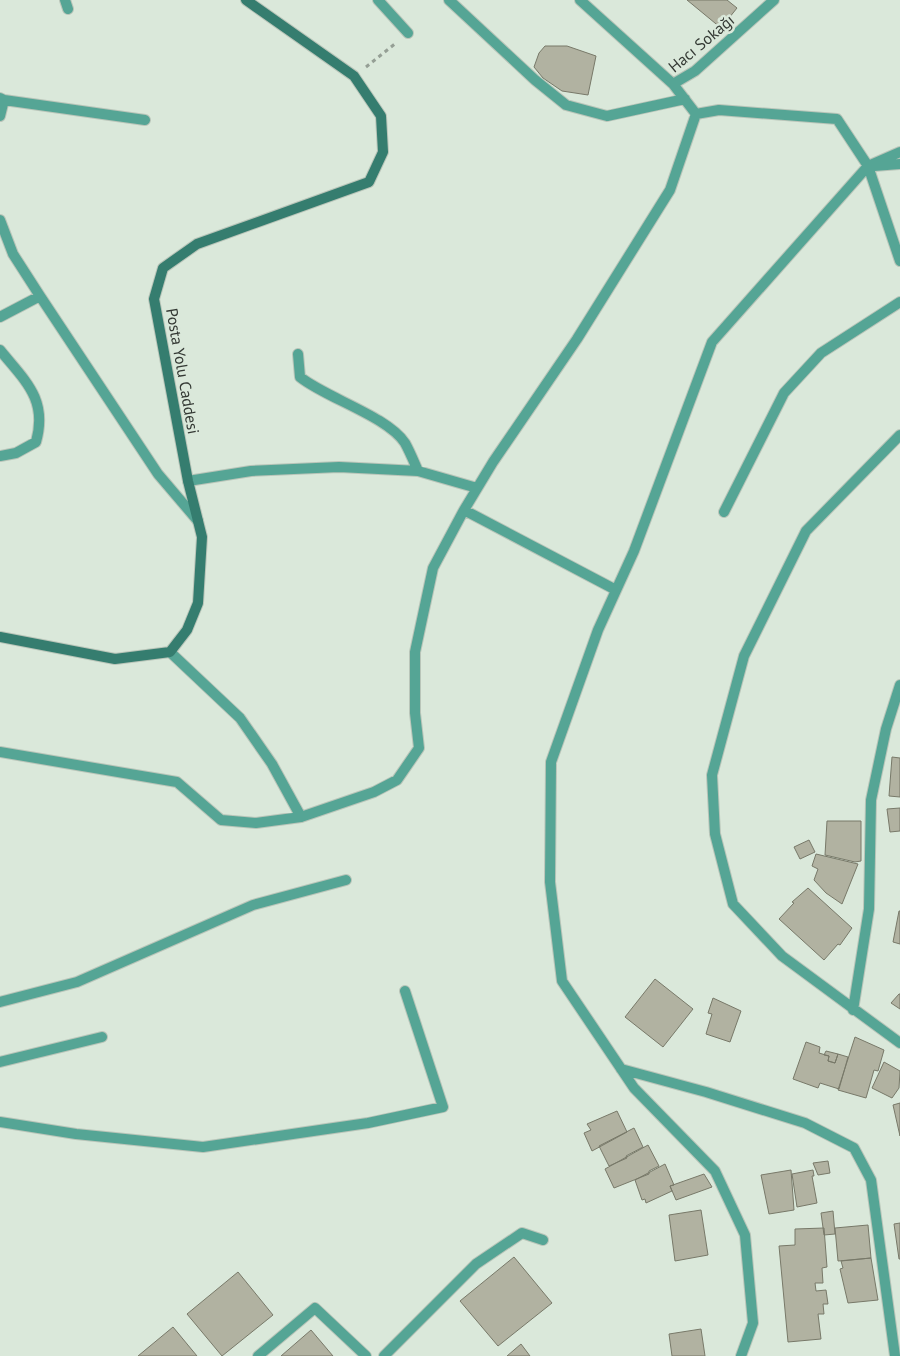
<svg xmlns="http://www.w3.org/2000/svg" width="900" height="1356" font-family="'PT Sans',sans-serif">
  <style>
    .building { fill: #b1b2a1; stroke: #787969 }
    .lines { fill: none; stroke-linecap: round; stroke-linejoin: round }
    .street-casing { stroke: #b9c5b9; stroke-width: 12 }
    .secondary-casing { stroke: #b9c5b9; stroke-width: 12 }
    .path { stroke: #959f95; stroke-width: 3; stroke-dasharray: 4 4; stroke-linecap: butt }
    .street { stroke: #55a595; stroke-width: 10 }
    .secondary { stroke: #357d6f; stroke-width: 10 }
    .labels { text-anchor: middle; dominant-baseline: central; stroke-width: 5; stroke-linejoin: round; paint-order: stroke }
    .street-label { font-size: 16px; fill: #343934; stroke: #dae8da }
  </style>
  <rect width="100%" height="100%" fill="#dae8da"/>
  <path class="building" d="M687,0H727L737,8L721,28Z
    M545,46H567L596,56L588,95L562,91L543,78L534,67L539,53Z
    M892,757L900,758V797L889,796Z
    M900,808V831L890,832L887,809Z
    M827,821H861V861L855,862L825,855Z
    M809,840L815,852L800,859L794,847Z
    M816,854L858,864L842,904L826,893L814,880L818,869L812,866Z
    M808,888L852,928L840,945L838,944L824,960L779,919L794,903L792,902Z
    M899,911H900V944L893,942Z
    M655,979L693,1009L663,1047L625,1017Z
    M899,994H900V1009L891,1003Z
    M713,998L741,1011L730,1042L706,1034L712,1014L708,1013Z
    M855,1037L884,1050L878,1071L874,1070L866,1098L838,1090Z
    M806,1042L820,1047L819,1053L829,1056L828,1061L835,1063L838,1054L848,1057L839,1089L820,1083L818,1088L793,1079Z
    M826,1051L838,1054L835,1063L828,1061L829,1056L824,1055Z
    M884,1062L900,1071L899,1088L892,1098L872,1088Z
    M900,1103V1136L893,1105Z
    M617,1111L627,1132L592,1151L584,1133L591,1130L587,1124Z
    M634,1128L643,1147L626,1156L627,1158L609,1166L599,1146Z
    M648,1145L659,1166L649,1171V1174L614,1188L605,1169Z
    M828,1161L830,1173L818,1175L813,1163Z
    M665,1164L674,1185L670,1186L672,1191L646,1203L645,1199L642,1200L635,1180Z
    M791,1170L794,1210L769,1214L761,1175Z
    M813,1170L814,1176H812L817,1203L797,1207L792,1174Z
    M704,1174L712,1187L676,1200L670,1186Z
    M701,1210L708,1255L675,1261L669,1215Z
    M833,1211L835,1234L824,1235L821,1213Z
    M900,1223V1259H899L894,1224Z
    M868,1225L871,1258L838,1261L835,1228Z
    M824,1228L827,1267L822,1268L823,1283H815L816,1291L826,1290L828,1304H823L824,1314H818L821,1339L788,1342L779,1246L795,1245V1229Z
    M514,1257L552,1303L498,1346L460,1301Z
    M871,1258L878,1300L848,1303L840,1269L843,1268L841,1261Z
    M238,1272L273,1315L222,1356L187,1314Z
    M173,1327L197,1356H138Z
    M701,1329L705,1356H672L669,1334Z
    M311,1330L333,1356H281Z
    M521,1344L530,1356H507Z"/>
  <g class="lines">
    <g class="street-casing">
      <path id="street" d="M65,0L68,9
        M378,0L408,33
        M449,0L535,80L566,105L607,116L685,99
        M580,0L673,84
        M0,98L4,100L0,116
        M4,100L145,120
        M696,114L673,84L695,71L774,0
        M874,166L900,164
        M0,220L13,254L40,296L158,474L198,521
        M0,317L40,296
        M0,350C25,381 48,399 36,442L16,453L0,456
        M298,354L300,377C326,398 387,416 405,443C410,452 414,462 418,471
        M900,435L806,531L744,656L712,775L715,834L733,904L782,956L900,1043
        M188,481L251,471L339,467L418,471L477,488
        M464,510L616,590
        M724,512L784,393L821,353L900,302
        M170,652L240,718L272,764L301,817
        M0,752L177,782L221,820L256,823L301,817L374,792L397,780L419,748L415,713V652L433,568L464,510L493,462L577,339L670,190L696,114L719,110L837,119L868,166L900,261
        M0,1002L77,982L253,905L346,880
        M853,1010L869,909L871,800L886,729L900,685
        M0,1062L102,1037
        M621,1069L706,1092L805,1123L854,1148L871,1180L895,1356
        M0,1122L76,1134L203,1147L368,1123L443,1107L405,991
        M258,1356L315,1308L366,1356
        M384,1356L476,1264L522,1233L543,1240
        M741,1356L753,1323L745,1235L715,1171L634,1088L562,981L550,882L551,762L598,630L634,551L712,342L868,166L900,152"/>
    </g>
    <g class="secondary-casing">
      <path id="secondary" d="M0,637L115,659L170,652L187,630L198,603L202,537L188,481L154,299L163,268L197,244L369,182L383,152L381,116L354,76L246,0"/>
    </g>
    <path class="path" d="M366,67L396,43"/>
    <use href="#street" class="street"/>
    <use href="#secondary" class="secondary"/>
  </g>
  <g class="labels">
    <g class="street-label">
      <text transform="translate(701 43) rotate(-40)">Hacı Sokağı</text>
      <text transform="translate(183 371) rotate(80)">Posta Yolu Caddesi</text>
    </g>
  </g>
</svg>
